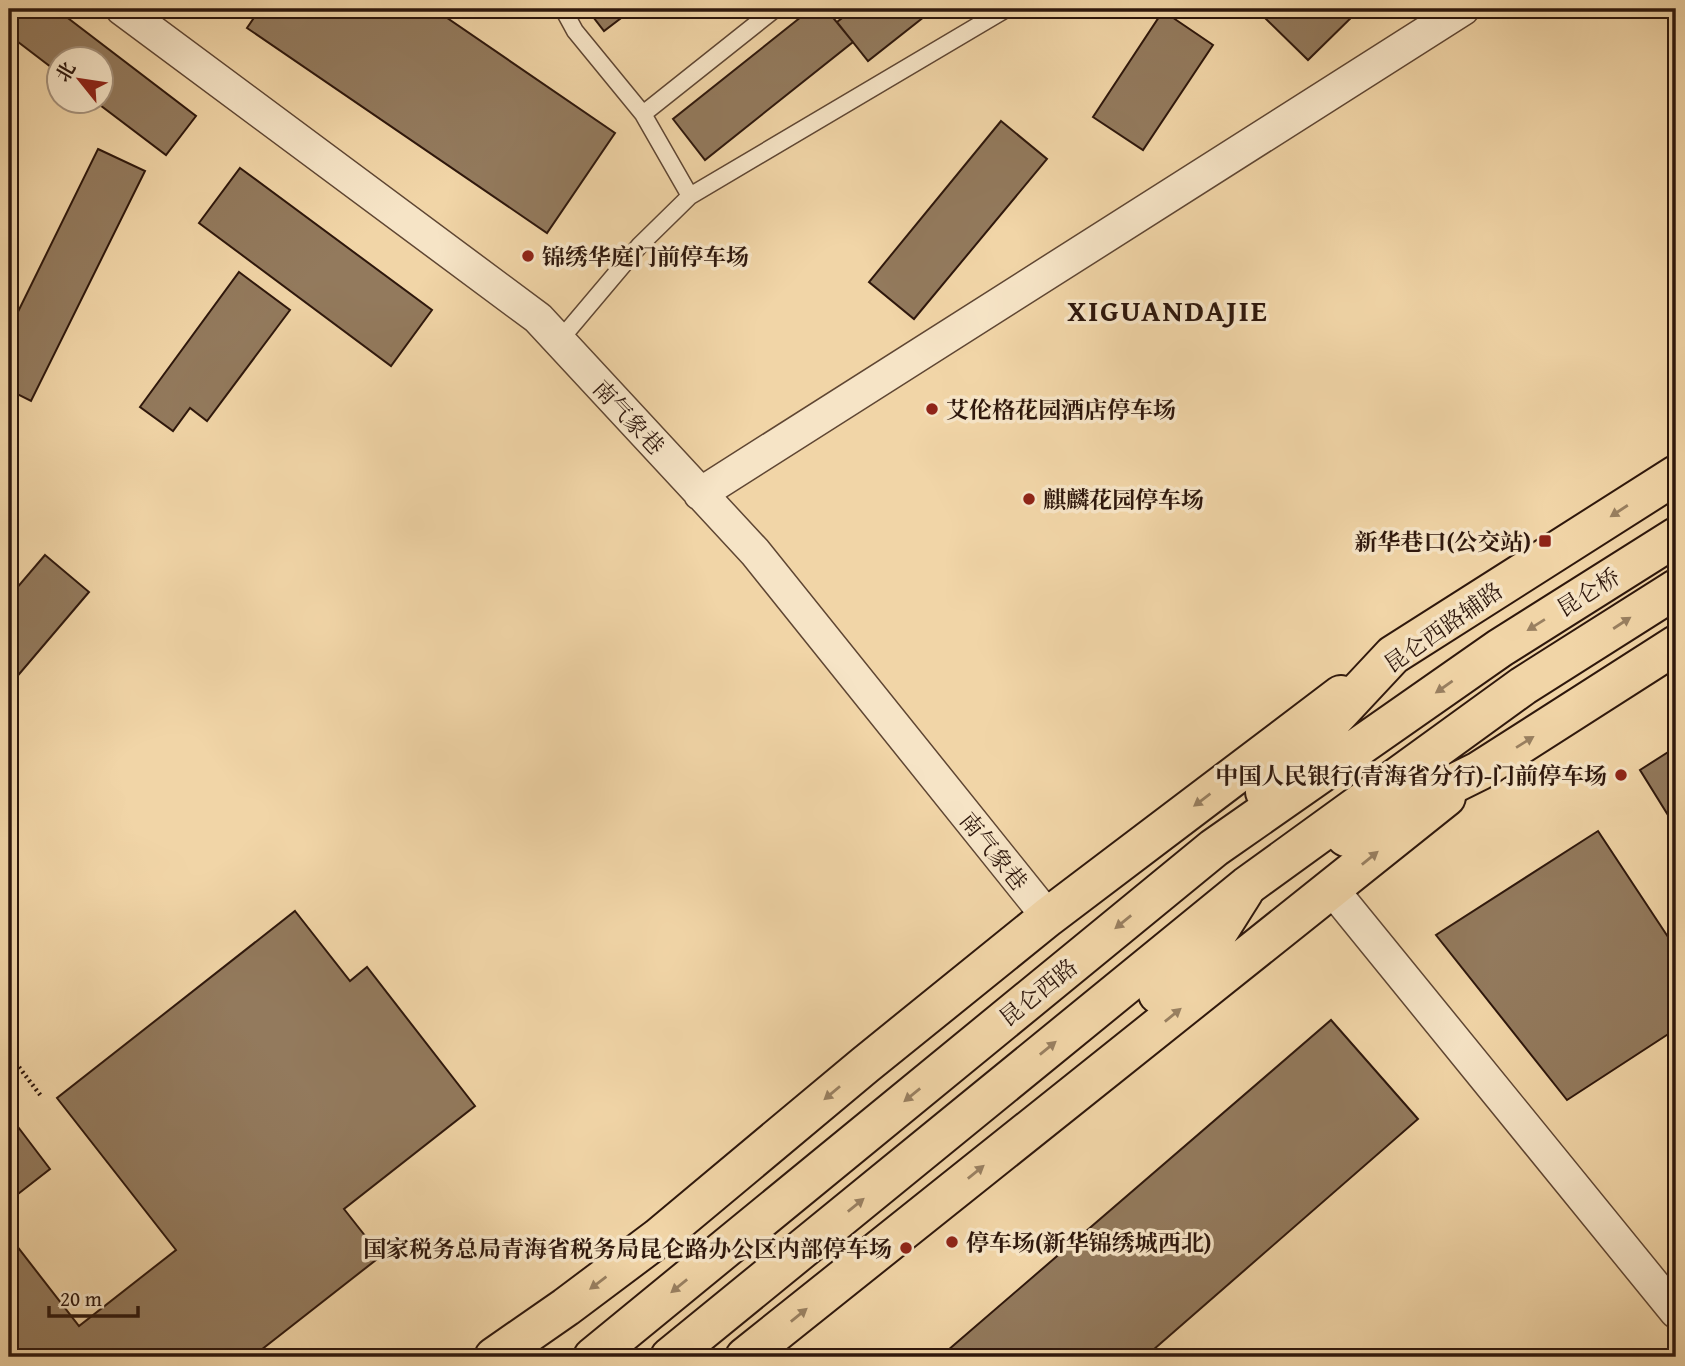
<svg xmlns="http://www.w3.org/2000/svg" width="1685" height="1366" font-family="'Gentium Book Plus','Noto Serif SC',serif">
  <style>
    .building { fill: #937a5d; stroke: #2e170c; stroke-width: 2 }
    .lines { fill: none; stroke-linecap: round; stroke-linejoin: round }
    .lane-casing { stroke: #5f4633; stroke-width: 19 }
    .street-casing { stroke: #5f4633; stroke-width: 35 }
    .primary-casing { stroke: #2e170c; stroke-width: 42 }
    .highway-casing { stroke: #2e170c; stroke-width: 42 }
    .path { stroke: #2e170c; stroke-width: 4.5; stroke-dasharray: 2 3.5; stroke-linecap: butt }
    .lane { stroke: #f6e4c6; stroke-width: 16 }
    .street { stroke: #f6e4c6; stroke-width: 32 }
    .primary { stroke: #f1d5a7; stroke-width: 38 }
    .highway { stroke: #f1d5a7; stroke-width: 38 }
    .oneway { fill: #998061 }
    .poi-dot { fill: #8f2418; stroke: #f6e4c6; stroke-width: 2.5 }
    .labels { text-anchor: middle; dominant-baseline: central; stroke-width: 7; stroke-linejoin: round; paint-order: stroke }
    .poi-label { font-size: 23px; font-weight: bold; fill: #2e170c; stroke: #f6e4c6; text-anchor: start }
    .street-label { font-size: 23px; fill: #2e170c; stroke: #f6e4c6 }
    .district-label { font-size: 30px; font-weight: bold; letter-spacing: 2px; fill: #2e170c; stroke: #f6e4c6 }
  </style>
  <rect width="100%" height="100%" fill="#f1d5a7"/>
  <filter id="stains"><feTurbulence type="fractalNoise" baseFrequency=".00286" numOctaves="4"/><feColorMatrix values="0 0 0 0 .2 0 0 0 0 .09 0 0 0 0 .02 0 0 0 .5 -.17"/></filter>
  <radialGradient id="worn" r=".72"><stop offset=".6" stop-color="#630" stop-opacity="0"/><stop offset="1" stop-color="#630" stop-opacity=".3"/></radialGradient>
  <path class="building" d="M9,9H56L196,116L166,155L96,102H102V60H60V74L9,35Z
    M260,9H434L615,133L547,233L247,28Z
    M587,9H633L604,31Z
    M811,9H826L853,42L705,160L673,119Z
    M854,9H934L868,61L837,22Z
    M1273,9H1360L1308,60L1264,17Z
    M1163,11L1213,45L1143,150L1093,117Z
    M1001,121L1047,159L914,319L869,282Z
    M98,149L145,171L31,401L9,390V330Z
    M240,168L432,310L391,366L199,223Z
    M239,272L290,310L207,421L190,408L173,431L140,407Z
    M45,555L89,592L9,686V597Z
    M1676,747V828L1640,770Z
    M1598,831L1676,949V1029L1567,1100L1436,935Z
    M295,911L350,981L367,967L475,1106L344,1209L381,1256L252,1357H9V1236L79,1326L176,1250L57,1098Z
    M1331,1020L1418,1119L1145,1357H940Z
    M9,1115L50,1169L9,1201Z"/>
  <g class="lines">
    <g class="lane-casing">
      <path id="lane" d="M563,9L575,31L643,114L690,196
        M643,114L775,9
        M559,341L640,245L690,196L1006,9"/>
    </g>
    <g class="street-casing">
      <path id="street" d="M122,9L538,318L755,552L1048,917
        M700,494L1463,9
        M1331,888L1676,1312"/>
    </g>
    <g class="primary-casing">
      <path id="primary" d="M1158,994L1203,956L1244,891
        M494,1357L566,1307L658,1238L865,1065L1048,917L1341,695
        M745,1357L1446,797"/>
    </g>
    <g class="highway-casing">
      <path id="highway" d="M1265,792L1393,655L1676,475
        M1346,837L1479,771L1676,645
        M593,1357L1214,848L1500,648L1676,537
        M670,1357L1247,886L1523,686L1676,589"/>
    </g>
    <path class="path" d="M9,1054L41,1096"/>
    <use href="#lane" class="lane"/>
    <use href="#street" class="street"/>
    <use href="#primary" class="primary"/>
    <use href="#highway" class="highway"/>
  </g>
  <defs><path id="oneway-solid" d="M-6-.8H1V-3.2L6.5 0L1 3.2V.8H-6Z" transform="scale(1.75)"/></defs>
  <g class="oneway">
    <use href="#oneway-solid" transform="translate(1619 511) rotate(147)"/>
    <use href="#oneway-solid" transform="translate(1622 623) rotate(-33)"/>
    <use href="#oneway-solid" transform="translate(1536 625) rotate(148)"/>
    <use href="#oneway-solid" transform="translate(1444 687) rotate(145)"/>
    <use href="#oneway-solid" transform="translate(1525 742) rotate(-32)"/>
    <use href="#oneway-solid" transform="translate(1202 800) rotate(143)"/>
    <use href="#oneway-solid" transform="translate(1370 858) rotate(-39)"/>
    <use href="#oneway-solid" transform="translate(1123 922) rotate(141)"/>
    <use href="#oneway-solid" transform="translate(1173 1015) rotate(-39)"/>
    <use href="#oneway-solid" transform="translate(1048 1048) rotate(-39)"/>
    <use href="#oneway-solid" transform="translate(832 1093) rotate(140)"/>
    <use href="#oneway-solid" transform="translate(912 1095) rotate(141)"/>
    <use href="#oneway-solid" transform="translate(976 1172) rotate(-39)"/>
    <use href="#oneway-solid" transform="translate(856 1205) rotate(-39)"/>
    <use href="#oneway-solid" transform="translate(598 1283) rotate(143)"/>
    <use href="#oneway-solid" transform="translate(679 1286) rotate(141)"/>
    <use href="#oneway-solid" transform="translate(799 1315) rotate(-39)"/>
  </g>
  <g class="poi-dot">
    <circle cx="528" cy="256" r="7"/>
    <circle cx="932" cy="409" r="7"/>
    <circle cx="1029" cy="499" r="7"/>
    <rect x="1538" y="534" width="14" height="14" rx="3.5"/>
    <circle cx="1621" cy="775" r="7"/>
    <circle cx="952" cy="1242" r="7"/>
    <circle cx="906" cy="1248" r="7"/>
  </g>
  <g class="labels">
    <g class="poi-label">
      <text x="542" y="256">锦绣华庭门前停车场</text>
      <text x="946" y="409">艾伦格花园酒店停车场</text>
      <text x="1043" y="499">麒麟花园停车场</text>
      <text x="1531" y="541" text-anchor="end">新华巷口(公交站)</text>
      <text x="1607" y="775" text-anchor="end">中国人民银行(青海省分行)-门前停车场</text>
      <text x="966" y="1242">停车场(新华锦绣城西北)</text>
      <text x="892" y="1248" text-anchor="end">国家税务总局青海省税务局昆仑路办公区内部停车场</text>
    </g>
    <g class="street-label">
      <text transform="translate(629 417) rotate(47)">南气象巷</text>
      <text transform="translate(1588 592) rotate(-32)">昆仑桥</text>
      <text transform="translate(1443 627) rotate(-35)">昆仑西路辅路</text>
      <text transform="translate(994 851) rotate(51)">南气象巷</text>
      <text transform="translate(1038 992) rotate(-39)">昆仑西路</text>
    </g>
    <g class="district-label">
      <text x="1168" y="310">XIGUANDAJIE</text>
    </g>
  </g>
  <rect width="1685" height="1366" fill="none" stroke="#f1d5a7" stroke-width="35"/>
  <rect x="10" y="10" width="1664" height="1345" fill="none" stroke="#2e170c" stroke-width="3.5"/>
  <rect x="18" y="18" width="1650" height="1331" fill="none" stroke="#2e170c" stroke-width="2"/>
  <g transform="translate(80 80) rotate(300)"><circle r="33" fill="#f6e4c6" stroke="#a6927c" stroke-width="2"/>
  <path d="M0-5L12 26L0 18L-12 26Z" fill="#8f2418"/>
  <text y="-10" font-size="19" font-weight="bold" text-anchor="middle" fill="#2e170c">北</text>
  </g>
  <path d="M49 1306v10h89v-10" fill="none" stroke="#2e170c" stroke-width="3.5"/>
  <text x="60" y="1306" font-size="21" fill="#2e170c" stroke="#f6e4c6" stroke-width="5" paint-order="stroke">20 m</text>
  <rect width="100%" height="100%" filter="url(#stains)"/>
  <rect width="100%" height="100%" fill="url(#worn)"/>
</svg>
